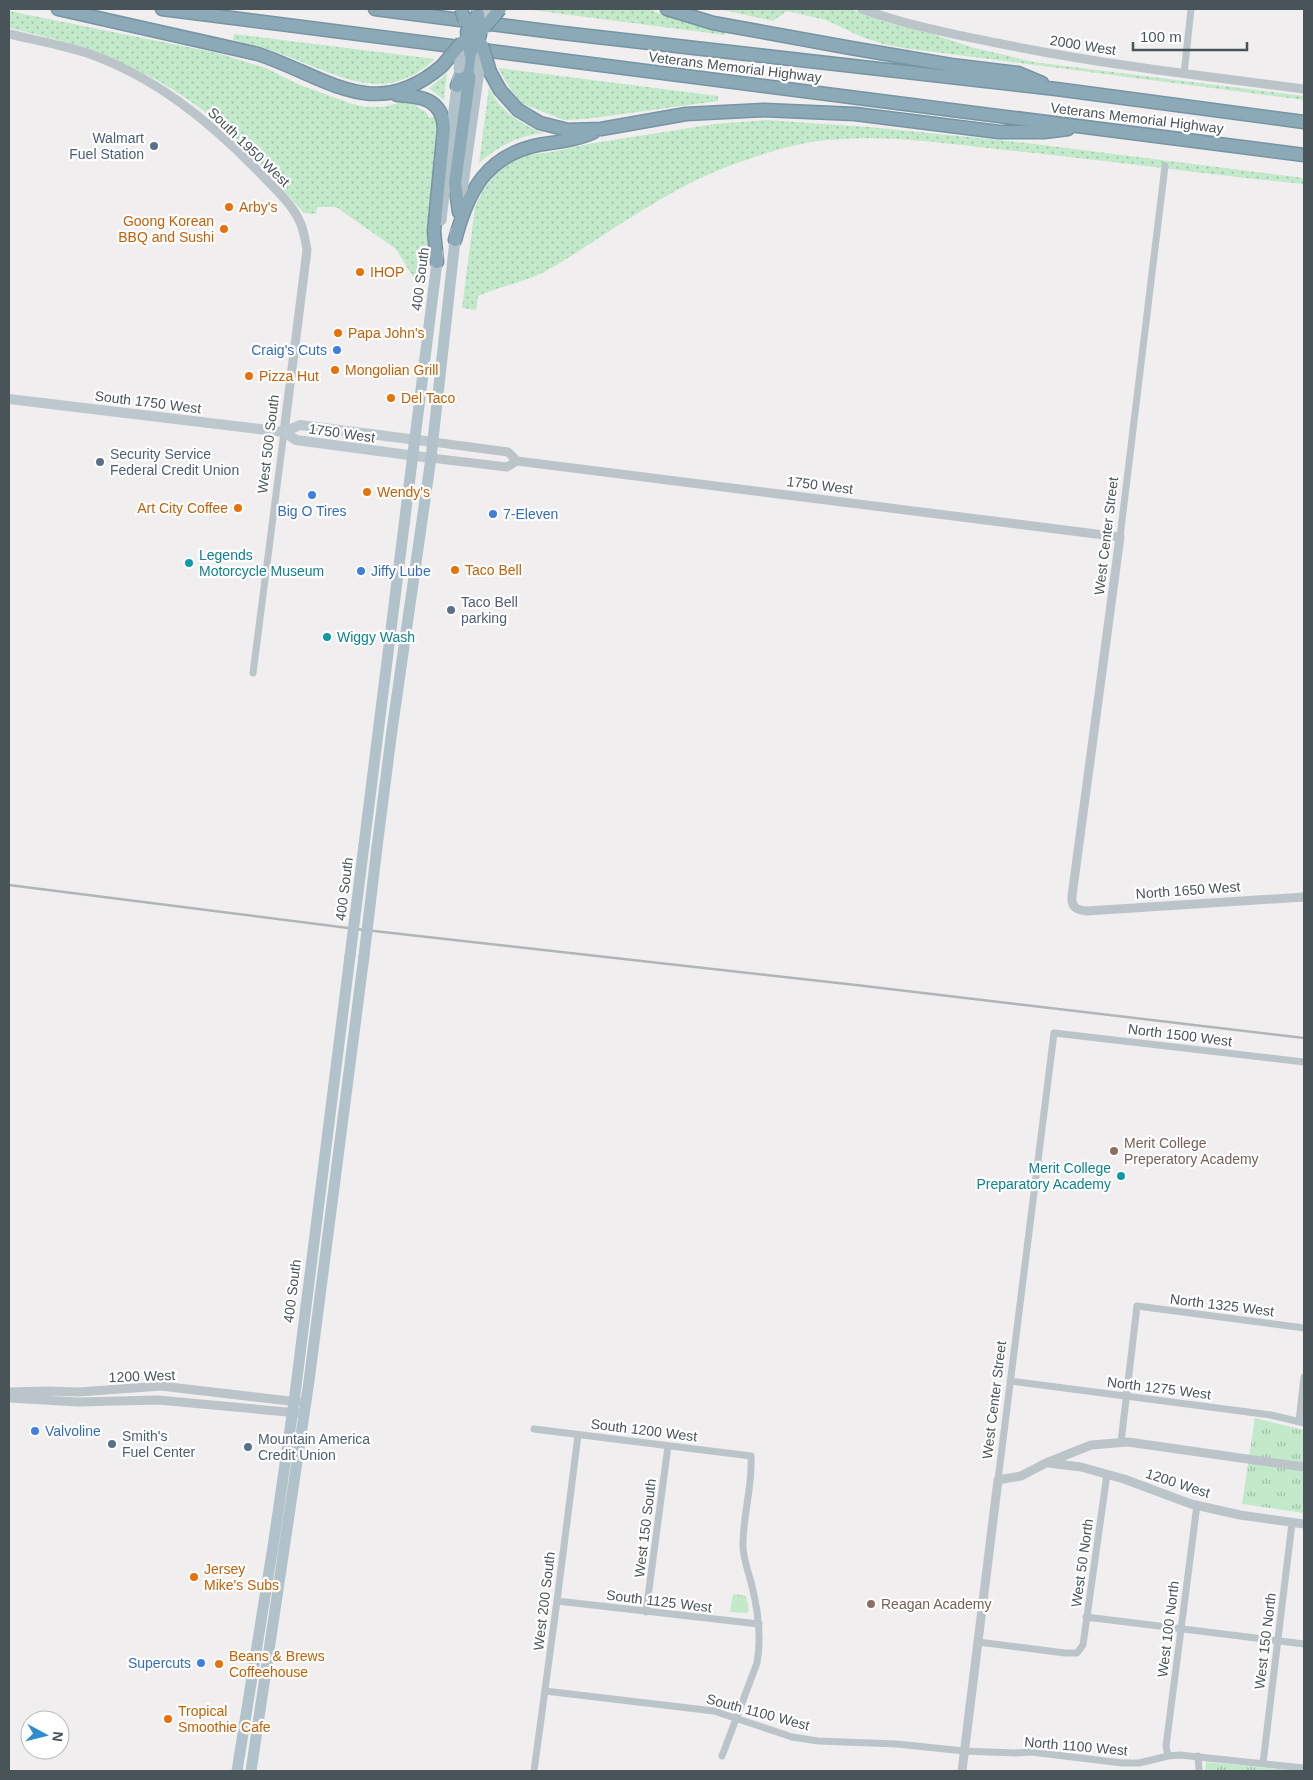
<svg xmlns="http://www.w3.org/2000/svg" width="1313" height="1780" font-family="Helvetica,sans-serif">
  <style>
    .grass { fill: url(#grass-dots) }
    .park { fill: url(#park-tufts) }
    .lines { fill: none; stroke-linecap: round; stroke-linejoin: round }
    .motorway-casing { stroke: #7794a3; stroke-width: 15 }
    .minor { stroke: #bbc5c9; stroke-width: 7 }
    .tertiary { stroke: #bbc5c9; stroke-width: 9 }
    .secondary { stroke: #bcc8ce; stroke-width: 10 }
    .primary { stroke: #b1c2ca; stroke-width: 11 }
    .motorway { stroke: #8ca9b7; stroke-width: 12 }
    .rail { stroke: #b1b5b8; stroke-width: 2.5 }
    .motorway-bridge-casing { stroke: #7794a3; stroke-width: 15; stroke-linecap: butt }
    .secondary-bridge { stroke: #bcc8ce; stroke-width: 10 }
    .primary-bridge { stroke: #b1c2ca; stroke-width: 11 }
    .motorway-bridge { stroke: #8ca9b7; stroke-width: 12 }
    .service-dot { fill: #5c6f8a; stroke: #fff; stroke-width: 2 }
    .food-dot { fill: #e8710a; stroke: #fff; stroke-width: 2 }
    .shop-dot { fill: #3f7fe0; stroke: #fff; stroke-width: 2 }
    .culture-dot { fill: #0f9aa8; stroke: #fff; stroke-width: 2 }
    .education-dot { fill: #8d6e63; stroke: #fff; stroke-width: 2 }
    .labels { text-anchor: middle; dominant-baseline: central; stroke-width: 4.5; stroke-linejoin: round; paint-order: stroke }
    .street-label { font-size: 14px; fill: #495459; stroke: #fff }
    .service-label { font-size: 14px; fill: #4e5e75; stroke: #fff; text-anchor: start }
    .food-label { font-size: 14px; fill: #c56008; stroke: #fff; text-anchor: start }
    .shop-label { font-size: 14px; fill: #366cbe; stroke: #fff; text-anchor: start }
    .culture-label { font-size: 14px; fill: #0d838f; stroke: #fff; text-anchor: start }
    .education-label { font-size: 14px; fill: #785e54; stroke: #fff; text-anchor: start }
  </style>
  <defs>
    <pattern id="grass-dots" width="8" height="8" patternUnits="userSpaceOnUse" patternTransform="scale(1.25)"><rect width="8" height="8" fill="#c2e9ca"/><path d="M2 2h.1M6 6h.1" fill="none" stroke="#a0bfa7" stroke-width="1.8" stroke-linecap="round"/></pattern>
    <pattern id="park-tufts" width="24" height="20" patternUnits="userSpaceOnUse" patternTransform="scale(1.25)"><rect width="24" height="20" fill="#c2e9ca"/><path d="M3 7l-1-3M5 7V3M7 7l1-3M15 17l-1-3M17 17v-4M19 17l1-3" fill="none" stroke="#a0bfa7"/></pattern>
  </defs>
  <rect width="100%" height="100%" fill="#f1eeef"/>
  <path class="grass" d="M524,9H648L672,18L725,30V35Z
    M719,9H850L893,24L929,33L971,47L1033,62L1304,96V100L904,48L883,44L862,37L826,20L787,11L773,21Z
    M9,11L217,53L266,68L300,85L352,104L365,107H383L416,99L417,107L426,112L429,118L436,116L437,122L436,161L424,286L418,285L396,249L336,207H317L316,214L304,213C282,189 261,163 237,140C172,76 96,47 9,28Z
    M234,34L435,59C389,102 349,80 299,61C278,52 256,45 233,40Z
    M498,68L718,96V101L586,119L564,120L523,104L511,90Z
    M447,73L444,100L429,88Z
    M489,87C498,110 521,124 543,133C518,136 498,146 479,163Z
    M766,120L869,127L1027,143L1304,178V184C1208,175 1112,161 1015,151C948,144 878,132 811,142C787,146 763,154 740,162C674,184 614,230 555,266C531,281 503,285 478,296L476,310L462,308L475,207L483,190L493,178L491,175L518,156L552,152L588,144L715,124Z"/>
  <path class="park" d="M1255,1418L1304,1430V1513L1242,1504Z
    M733,1594L746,1596L749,1609L747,1613L730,1612Z
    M1206,1762L1296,1771H1205Z"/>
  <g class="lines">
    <g class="motorway-casing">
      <path id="motorway" d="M58,9L258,54C327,77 374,124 442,66
        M162,9L1304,155
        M375,9L562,33L1056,89L1304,122
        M667,9L713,23L851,48L951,65L1018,73L1042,83
        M490,72L500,90L518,110L540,123L568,130L601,129L686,114L764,110L855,114L999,132H1044L1068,129
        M457,86L467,60
        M397,95C421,96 443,99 444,129L434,231L437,262
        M459,212L455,183L469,81L470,53
        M455,240C468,191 486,156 538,145C557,142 577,140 594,132"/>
    </g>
    <path class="minor" d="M1184,74L1191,9
      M1120,537L1165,166
      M253,673L284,432
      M1010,1381L1271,1415L1304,1423
      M1299,1421L1304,1377
      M534,1429L751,1456C753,1487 742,1517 743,1548C744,1559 748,1572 751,1582C758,1609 762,1636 757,1663L722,1756
      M1121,1442L1137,1306L1304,1328
      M998,1480L1054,1033L1304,1062
      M557,1601L759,1624
      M646,1612L668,1446
      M1086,1617L1304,1644
      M978,1642L1065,1653H1077L1083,1645L1107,1474
      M545,1691L714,1711L792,1737L818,1741L897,1744L964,1751L1015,1753L1031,1752L1122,1763H1139L1168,1756L1180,1755L1304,1768
      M1168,1756L1166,1746L1197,1505
      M1198,1756L1199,1771
      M1263,1763L1292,1523
      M534,1771L557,1601L578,1435"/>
    <path class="tertiary" d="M862,9C906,25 952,34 997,43C1099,64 1202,76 1304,89
      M9,34C35,40 61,45 87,53C153,76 207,119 255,168C269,183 291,202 299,220C304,229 305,240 307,250L284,432
      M433,442L508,452L517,461L1120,537L1072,896C1071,907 1076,910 1087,911L1304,897
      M431,458L507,467L517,461
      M9,1392L48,1391L79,1392L161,1386L298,1402
      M9,1398L78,1402L158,1400L298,1413
      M1048,1463L1081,1467L1124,1479L1191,1504L1240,1515L1304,1524
      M962,1771L998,1480L1021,1476L1046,1463L1091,1445L1128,1442L1304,1467"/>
    <path class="secondary" d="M9,399L284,432L296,440L431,458
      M284,432L300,425L433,442"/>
    <path class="primary" d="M460,205L479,71
      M441,220L458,77
      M364,845L438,254
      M377,847L392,730L431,458L456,231
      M237,1771L274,1540L294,1402L350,956
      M251,1771L309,1381L364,956"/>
    <use href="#motorway" class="motorway"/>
    <path class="rail" d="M9,885L356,929L856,985L1304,1038"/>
    <g class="motorway-bridge-casing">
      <path id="motorway-bridge" d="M461,9L465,21
        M484,28L500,9
        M482,45L490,72
        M470,53L480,35L478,14
        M470,53L467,32L478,14
        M442,66L462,42"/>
    </g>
    <path class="secondary-bridge" d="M484,28L487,9"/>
    <path class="primary-bridge" d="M459,68L462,42
      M479,71L482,48
      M350,956L364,845
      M364,956L377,847"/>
    <use href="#motorway-bridge" class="motorway-bridge"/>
  </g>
  <g class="service-dot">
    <circle cx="154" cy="146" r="5"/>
    <circle cx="100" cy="462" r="5"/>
    <circle cx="451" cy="610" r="5"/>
    <circle cx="112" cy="1444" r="5"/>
    <circle cx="248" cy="1447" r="5"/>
  </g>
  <g class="food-dot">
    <circle cx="229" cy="207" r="5"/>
    <circle cx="224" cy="229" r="5"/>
    <circle cx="360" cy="272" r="5"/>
    <circle cx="338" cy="333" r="5"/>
    <circle cx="335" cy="370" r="5"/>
    <circle cx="249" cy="376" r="5"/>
    <circle cx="391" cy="398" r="5"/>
    <circle cx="367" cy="492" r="5"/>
    <circle cx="238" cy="508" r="5"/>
    <circle cx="455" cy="570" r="5"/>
    <circle cx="194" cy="1577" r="5"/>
    <circle cx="219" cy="1664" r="5"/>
    <circle cx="168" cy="1719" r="5"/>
  </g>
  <g class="shop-dot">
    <circle cx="337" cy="350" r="5"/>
    <circle cx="312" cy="495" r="5"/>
    <circle cx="493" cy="514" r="5"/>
    <circle cx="361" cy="571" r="5"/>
    <circle cx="35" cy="1431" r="5"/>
    <circle cx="201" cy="1663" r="5"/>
  </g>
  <g class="culture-dot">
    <circle cx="189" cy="563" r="5"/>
    <circle cx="327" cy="637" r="5"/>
    <circle cx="1121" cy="1176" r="5"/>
  </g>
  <g class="education-dot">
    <circle cx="1114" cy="1151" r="5"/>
    <circle cx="871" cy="1604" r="5"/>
  </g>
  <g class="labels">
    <g class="street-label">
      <text transform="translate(1083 45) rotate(9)">2000 West</text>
      <text transform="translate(735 67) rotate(7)">Veterans Memorial Highway</text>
      <text transform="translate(1137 118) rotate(7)">Veterans Memorial Highway</text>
      <text transform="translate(249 147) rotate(44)">South 1950 West</text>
      <text transform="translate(420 279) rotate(-83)">400 South</text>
      <text transform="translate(148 402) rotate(7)">South 1750 West</text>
      <text transform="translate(342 433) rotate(8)">1750 West</text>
      <text transform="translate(268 444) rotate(-83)">West 500 South</text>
      <text transform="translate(820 485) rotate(7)">1750 West</text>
      <text transform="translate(1106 536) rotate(-83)">West Center Street</text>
      <text transform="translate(344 889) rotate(-83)">400 South</text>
      <text transform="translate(1188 890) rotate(-4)">North 1650 West</text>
      <text transform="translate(1180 1035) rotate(7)">North 1500 West</text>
      <text transform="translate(292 1291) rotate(-83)">400 South</text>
      <text transform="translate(1222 1305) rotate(7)">North 1325 West</text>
      <text transform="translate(142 1376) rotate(-2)">1200 West</text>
      <text transform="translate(1159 1388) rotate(7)">North 1275 West</text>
      <text transform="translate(994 1400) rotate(-83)">West Center Street</text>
      <text transform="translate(644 1430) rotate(7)">South 1200 West</text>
      <text transform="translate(1178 1483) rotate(18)">1200 West</text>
      <text transform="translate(645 1528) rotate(-83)">West 150 South</text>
      <text transform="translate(1082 1563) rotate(-82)">West 50 North</text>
      <text transform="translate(544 1601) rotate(-83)">West 200 South</text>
      <text transform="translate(659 1601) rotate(7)">South 1125 West</text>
      <text transform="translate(1168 1629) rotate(-83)">West 100 North</text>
      <text transform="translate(1265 1641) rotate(-83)">West 150 North</text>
      <text transform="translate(758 1712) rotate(15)">South 1100 West</text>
      <text transform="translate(1076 1746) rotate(5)">North 1100 West</text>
    </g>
    <g class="service-label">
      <text x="144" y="138" text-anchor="end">Walmart<tspan x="144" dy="16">Fuel Station</tspan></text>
      <text x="110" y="454">Security Service<tspan x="110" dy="16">Federal Credit Union</tspan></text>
      <text x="461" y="602">Taco Bell<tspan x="461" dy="16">parking</tspan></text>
      <text x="122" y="1436">Smith's<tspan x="122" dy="16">Fuel Center</tspan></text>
      <text x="258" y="1439">Mountain America<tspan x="258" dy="16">Credit Union</tspan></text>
    </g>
    <g class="food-label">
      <text x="239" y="207">Arby's</text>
      <text x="214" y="221" text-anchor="end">Goong Korean<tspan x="214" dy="16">BBQ and Sushi</tspan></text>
      <text x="370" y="272">IHOP</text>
      <text x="348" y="333">Papa John's</text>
      <text x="345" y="370">Mongolian Grill</text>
      <text x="259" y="376">Pizza Hut</text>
      <text x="401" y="398">Del Taco</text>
      <text x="377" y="492">Wendy's</text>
      <text x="228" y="508" text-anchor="end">Art City Coffee</text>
      <text x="465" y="570">Taco Bell</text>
      <text x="204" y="1569">Jersey<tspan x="204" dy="16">Mike's Subs</tspan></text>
      <text x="229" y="1656">Beans &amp; Brews<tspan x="229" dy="16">Coffeehouse</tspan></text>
      <text x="178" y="1711">Tropical<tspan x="178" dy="16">Smoothie Cafe</tspan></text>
    </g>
    <g class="shop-label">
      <text x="327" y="350" text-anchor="end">Craig's Cuts</text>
      <text x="312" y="511" text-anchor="middle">Big O Tires</text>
      <text x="503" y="514">7-Eleven</text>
      <text x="371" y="571">Jiffy Lube</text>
      <text x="45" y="1431">Valvoline</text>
      <text x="191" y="1663" text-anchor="end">Supercuts</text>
    </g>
    <g class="culture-label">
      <text x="199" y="555">Legends<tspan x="199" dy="16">Motorcycle Museum</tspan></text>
      <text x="337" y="637">Wiggy Wash</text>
      <text x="1111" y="1168" text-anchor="end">Merit College<tspan x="1111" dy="16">Preparatory Academy</tspan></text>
    </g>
    <g class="education-label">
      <text x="1124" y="1143">Merit College<tspan x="1124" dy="16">Preperatory Academy</tspan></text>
      <text x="881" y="1604">Reagan Academy</text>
    </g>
  </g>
  <rect width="1313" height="1780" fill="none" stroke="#495459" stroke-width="20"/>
  <g transform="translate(45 1735) rotate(97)"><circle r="24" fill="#ffffff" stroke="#b6bbbd"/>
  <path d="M0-4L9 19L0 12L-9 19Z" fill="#2e8ecb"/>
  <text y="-8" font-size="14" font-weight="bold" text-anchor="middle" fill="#495459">N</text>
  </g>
  <path d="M1133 42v8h114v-8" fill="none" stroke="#495459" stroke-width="2.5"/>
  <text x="1140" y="42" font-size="15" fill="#495459" stroke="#ffffff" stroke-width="4" paint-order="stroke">100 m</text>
</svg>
